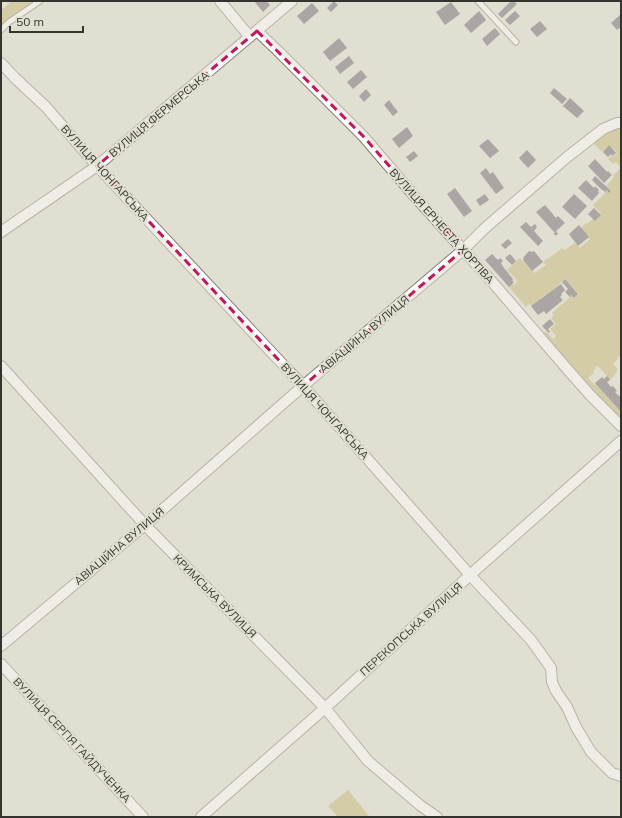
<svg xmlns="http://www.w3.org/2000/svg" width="622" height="818" font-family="Mulish,sans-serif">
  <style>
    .green { fill: #c4b772 }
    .building { fill: #68616b }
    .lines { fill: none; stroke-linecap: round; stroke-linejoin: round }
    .lane-casing { stroke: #828073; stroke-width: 7 }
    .street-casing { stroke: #828073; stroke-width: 12 }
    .lane { stroke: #fff; stroke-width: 5 }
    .street { stroke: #fff; stroke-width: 10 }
    .marked { fill: none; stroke: #c2185b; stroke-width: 3; stroke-dasharray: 8 5; stroke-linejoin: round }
    .labels { text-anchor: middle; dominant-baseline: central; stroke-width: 4; stroke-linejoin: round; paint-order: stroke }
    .street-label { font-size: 11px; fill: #34332e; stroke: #e1dfd1 }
  </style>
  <rect width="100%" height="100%" fill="#e1dfd1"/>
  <path class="green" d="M12,1H35L7,21L1,27V10Z
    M621,127V358L619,356L617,358L618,359L613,364L618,370L616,371L617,372L610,380L598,366L597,367L596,366L593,372L594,373L588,378L595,385L596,384L621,412V418C602,401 584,381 568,361C560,352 551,344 543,334L546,331L553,339L556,336L550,329L556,324L551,318L554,315L552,313L562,304H563L571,295L574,298L579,294L565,279L547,295L546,294L532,306L529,304L526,307L509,287L513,283L514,285L517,282L515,278L507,270L520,258L532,271H533L535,273L546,265L543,262L547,258L548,259L562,248L564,250L575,243L580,248L590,239L581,228L586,223L587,224L593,219L595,221L601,214L593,205L605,193L604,192L607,190L609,192L611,191L606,186L614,177L613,175L621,168L616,162L613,164L608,159L611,156L613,157L617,153L614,149H613L609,145L602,152L592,142L611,129Z
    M348,790L370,817H338L328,806Z"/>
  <path class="building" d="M254,1H267L270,5L263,12Z
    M334,1L338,5L331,12L327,8Z
    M511,1H514L517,4L502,18L498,14Z
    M451,2L460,14L445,25L436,12Z
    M312,3L319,11L304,24L297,16Z
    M479,11L486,20L471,33L464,25Z
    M515,11L520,16L510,25L505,20Z
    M621,14V27L617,30L611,23Z
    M540,21L547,29L537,37L530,29Z
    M495,28L500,34L487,46L482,39Z
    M339,38L347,48L330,61L323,52Z
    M349,56L354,63L340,74L335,67Z
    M361,70L367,77L353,89L347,82Z
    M554,88L567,99L562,104L550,93Z
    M366,89L371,95L364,102L359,96Z
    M570,98L584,111L577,118L563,106Z
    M389,100L398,112L393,116L384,105Z
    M407,127L413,136L399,148L392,139Z
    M488,139L499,151L490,158L479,146Z
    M609,145L616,153L612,156L611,154L608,157L603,152Z
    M527,150L536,160L528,168L519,158Z
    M414,151L418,156L410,162L406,157Z
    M595,159L607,172L608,171L612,175L604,183L588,166Z
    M486,168L490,174L493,172L504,188L496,194L480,173Z
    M595,176L611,191L609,193L607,190L605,192L602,189V190L592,180Z
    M586,180L594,188L595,186L599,190L598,191L599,193L592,201L578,188Z
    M455,188L472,211L464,217L447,194Z
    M485,194L489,200L480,206L476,200Z
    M574,194L587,206L575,219L562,207Z
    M545,205L556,218L558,216L565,223L556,231L558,234L555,236L554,233H555L536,212Z
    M594,208L601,215L595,221L588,214Z
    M526,222L531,227L535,224L537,227L534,231L543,241L538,246L520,227Z
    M579,225L589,237L578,246L569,234Z
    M508,239L512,243L505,249L501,245Z
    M529,251L532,252L534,251L543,262L532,271L523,260L524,259L523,258Z
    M492,254L498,260L500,258L503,261L501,263L504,268L513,279L512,280L514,282L509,287L485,260Z
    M510,254L516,261L512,265L505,258Z
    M565,279L578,294L574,298L571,295L570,297L565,292L568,289L562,282Z
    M561,284L565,290L561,294L562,295L560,297L563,300L546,314L544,311L538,315L531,306Z
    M550,319L554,324L548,329L550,332L549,333L542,326Z
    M607,376L610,380L607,382L611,387L613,386L617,391L615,392L619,396L621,395V412L595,383L602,377L604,379Z"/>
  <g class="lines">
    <g class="lane-casing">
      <path id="lane" d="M478,1L516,42
        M1,30L9,22L40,1"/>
    </g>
    <g class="street-casing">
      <path id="street" d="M220,1L250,37
        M257,31L278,51L363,136L417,199L494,284L568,370L590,395L621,426
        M1,63L15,78L46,107L97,166L303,386L470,575L531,640L551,668L552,682L556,691L567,707L576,727L591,752L612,773L621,776
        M1,232L97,166L292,1
        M1,366L145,525L325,708L368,761L421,806L437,817
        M1,646L145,525L303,386L463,250L484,229L566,158L603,129L617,123H621
        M1,664L143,817
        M201,817L325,708L470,575L621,441"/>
    </g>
    <use href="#lane" class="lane"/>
    <use href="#street" class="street"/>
  </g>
  <path d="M0 0H622V818H0ZM257,31L363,136L463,250L303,386L97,166Z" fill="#e1dfd1" fill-opacity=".55" fill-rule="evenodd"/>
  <path class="marked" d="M257,31L363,136L463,250L303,386L97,166Z"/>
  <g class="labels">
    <g class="street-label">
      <text transform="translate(159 114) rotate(-40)">ВУЛИЦЯ ФЕРМЕРСЬКА</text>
      <text transform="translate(105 173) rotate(48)">ВУЛИЦЯ ЧОНГАРСЬКА</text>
      <text transform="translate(442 226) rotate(48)">ВУЛИЦЯ ЕРНЕСТА ХОРТІВА</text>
      <text transform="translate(364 334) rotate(-40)">АВІАЦІЙНА ВУЛИЦЯ</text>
      <text transform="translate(325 411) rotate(48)">ВУЛИЦЯ ЧОНГАРСЬКА</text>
      <text transform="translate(119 546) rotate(-40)">АВІАЦІЙНА ВУЛИЦЯ</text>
      <text transform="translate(215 596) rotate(45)">КРИМСЬКА ВУЛИЦЯ</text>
      <text transform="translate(411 629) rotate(-42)">ПЕРЕКОПСЬКА ВУЛИЦЯ</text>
      <text transform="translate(72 740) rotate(47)">ВУЛИЦЯ СЕРГІЯ ГАЙДУЧЕНКА</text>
    </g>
  </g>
  <rect width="622" height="818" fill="none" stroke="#34332e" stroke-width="4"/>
  <path d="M10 26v6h73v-6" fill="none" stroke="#34332e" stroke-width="2"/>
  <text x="16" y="26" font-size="12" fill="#34332e" stroke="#e1dfd1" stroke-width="3" paint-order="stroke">50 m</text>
</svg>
